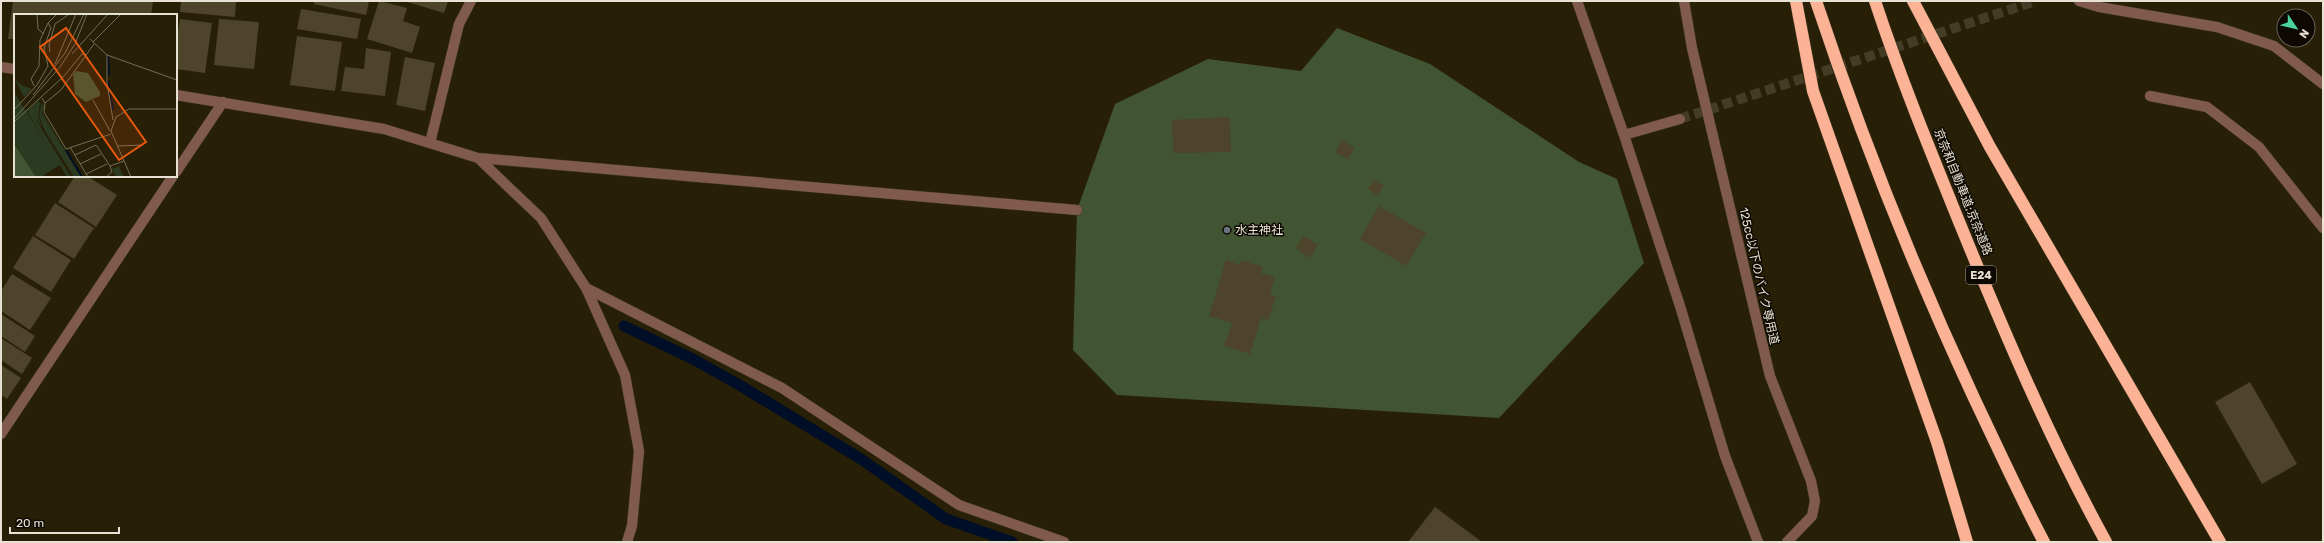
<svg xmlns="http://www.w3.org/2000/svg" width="2324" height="543" font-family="Rubik,'Noto Sans JP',sans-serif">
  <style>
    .forest { fill: #415532 }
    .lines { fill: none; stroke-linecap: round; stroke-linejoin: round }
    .stream { stroke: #000e28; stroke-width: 11 }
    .building { fill: #4d442b }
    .minor-tunnel { stroke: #443c25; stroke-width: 10; stroke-dasharray: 10 5; stroke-linecap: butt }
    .minor-casing { stroke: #423a23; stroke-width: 11 }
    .motorway-casing { stroke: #423a23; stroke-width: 13 }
    .minor { stroke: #805b4d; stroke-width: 10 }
    .motorway { stroke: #fcb295; stroke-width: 12 }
    .worship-dot { fill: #6b7280; stroke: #0d0902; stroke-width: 1.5 }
    .labels { text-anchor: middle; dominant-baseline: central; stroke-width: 3; stroke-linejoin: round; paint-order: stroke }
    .shield { fill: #0d0902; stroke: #a6a194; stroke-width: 1 }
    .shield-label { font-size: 11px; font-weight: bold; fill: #e7e2d3 }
    .street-label { font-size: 12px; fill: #e7e2d3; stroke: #0d0902 }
    .poi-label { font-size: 12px; fill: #e7e2d3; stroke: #0d0902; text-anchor: start }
    .inset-river { fill: none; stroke: #000e28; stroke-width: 2 }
    .inset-road { fill: none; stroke: #746d58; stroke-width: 1 }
    .view { fill: #e8590c; fill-opacity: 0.15; stroke: #e8590c; stroke-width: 2 }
    .inset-edge { fill: none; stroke: #e7e2d3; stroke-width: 2 }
  </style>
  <rect width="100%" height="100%" fill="#271f06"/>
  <path class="forest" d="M1337,28L1430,64L1579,162L1617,179L1644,263L1499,418L1117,395L1073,350L1077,210L1115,104L1208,59L1301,71Z"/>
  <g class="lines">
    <path class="stream" d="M624,326L693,359L741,386L861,459L946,519L1012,542"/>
  </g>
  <path class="building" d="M13,1H153L151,15H15V39H8Z
    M181,1H236L235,17L180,12Z
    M314,1H369L366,15L314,4Z
    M379,1L407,8L403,21L420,27L412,53L367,39Z
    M404,1H448L444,13Z
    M301,9L361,19L357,39L297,29Z
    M180,19L212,23L205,73L176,69V43Z
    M219,19L259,22L254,69L214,65Z
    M297,36L342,42L335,91L290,85Z
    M366,48L391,52L385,96L341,91L345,67L364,69Z
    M405,57L435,63L425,111L396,105Z
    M1230,117L1231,152L1173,153L1172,120Z
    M1342,140L1355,148L1348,159L1335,152Z
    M75,176H87L117,195L96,227L58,202Z
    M1374,180L1384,186L1377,195L1368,189Z
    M55,203L94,228L74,259L35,235Z
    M1379,206L1426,233L1406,266L1360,239Z
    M33,236L71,260L51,292L13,268Z
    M1304,236L1318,245L1310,258L1296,248Z
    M1226,260L1240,265L1241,260L1263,267L1261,273L1275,277L1270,295L1276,296L1268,321L1261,318L1250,354L1224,346L1232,323L1209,316Z
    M12,274L51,298L30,330L1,311V291Z
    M1,314L35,336L25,352L1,336Z
    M1,338L32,358L22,374L1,360Z
    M1,365L21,378L7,399L1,395Z
    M2250,382L2297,464L2262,484L2215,402Z
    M1435,507L1482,542H1408Z"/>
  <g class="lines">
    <path class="minor-tunnel" d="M1680,119L2036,1"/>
    <g class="minor-casing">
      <path id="minor" d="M1577,1L1624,135L1680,306L1725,456L1758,542
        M1684,1L1692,48L1770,376L1811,481L1815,501L1812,516L1787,542
        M2079,1L2099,7L2217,27L2274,46L2323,84
        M1,67L15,69
        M176,95L384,129L478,158L541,218L586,288L625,375L639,451L632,526L627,542
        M2150,96L2207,107L2259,147L2323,228
        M1624,135L1680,119
        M430,143L459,24L471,1
        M478,158L1077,210
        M176,172L223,102
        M586,288L782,388L959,505L1064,542
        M1,434L173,176"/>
    </g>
    <g class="motorway-casing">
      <path id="motorway" d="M1796,1L1813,91L1937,442L1967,542
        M1816,1C1861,136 1914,269 1974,398C1997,446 2019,495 2044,542
        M1875,1C1900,77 1930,150 1960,224C2004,332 2050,440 2106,542
        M1913,1L1990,147L2220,542"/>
    </g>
    <use href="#minor" class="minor"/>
    <use href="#motorway" class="motorway"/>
  </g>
  <circle class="worship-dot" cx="1227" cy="230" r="4"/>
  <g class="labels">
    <rect class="shield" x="1966" y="266" width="30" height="18" rx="3"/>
    <g class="shield-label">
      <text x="1981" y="275">E24</text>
    </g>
    <g class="street-label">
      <text transform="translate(1963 192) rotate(68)">京奈和自動車道;京奈道路</text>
      <text transform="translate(1759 276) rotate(77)">125cc以下のバイク専用道</text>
    </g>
    <g class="poi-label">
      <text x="1235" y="230">水主神社</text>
    </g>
  </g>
  <g transform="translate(14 14)">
    <rect width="163" height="163" fill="#271f06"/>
    <path d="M0,64L7,71L18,75L10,83ZM0,78L32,129L13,97L24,87L26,89L24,103L29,114L21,104L57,163H53L46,151L27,163H22L0,128ZM28,88L30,93L28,99L67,163H60L31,117L25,102ZM105,152L110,163H102L98,155Z" fill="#2b3a20"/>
    <path d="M62,57L74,59L86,78V82L72,88L61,80L59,61ZM0,129L22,163H0Z" fill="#415532"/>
    <path class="inset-river" d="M94,42L95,61M94,67L99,96M52,136L68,163"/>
    <path class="inset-road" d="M23,0L24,15L30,20M64,0H82M76,25L93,41V69L99,106M79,28L107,0M36,38L35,31L41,10L54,1M58,40L94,0M93,41L163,66M41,50L62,0M20,72L17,65L25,52L26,26L34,9L43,0M19,81L51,39L70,0M28,84L31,89L47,76L80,30M79,86L96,117M31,89L30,98L52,135L97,120M0,96L23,71L34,52L30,34L37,14L34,9M0,105L46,53L61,30L73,0M0,108L50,62L68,40L72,41M103,132L129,131M56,133L74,163M61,141L82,131L96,152L110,147M66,150L87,140M72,160L93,150M92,163L98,158L96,152M117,163L97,117L102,103L115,95H163"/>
    <path class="view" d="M52,14L132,128L105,146L26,33Z"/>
    <rect width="163" height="163" class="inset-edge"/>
  </g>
  <rect width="2324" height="543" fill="none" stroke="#e7e2d3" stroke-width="4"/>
  <g transform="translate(2296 28) rotate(125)"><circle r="19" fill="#0d0902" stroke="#646056"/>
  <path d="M0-3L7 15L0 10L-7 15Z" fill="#4ad49c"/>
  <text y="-6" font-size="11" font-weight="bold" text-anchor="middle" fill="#e7e2d3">N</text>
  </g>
  <path d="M10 527v6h109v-6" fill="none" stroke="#e7e2d3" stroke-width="2"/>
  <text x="16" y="527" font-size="12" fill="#e7e2d3" stroke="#0d0902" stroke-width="3" paint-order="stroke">20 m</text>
</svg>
